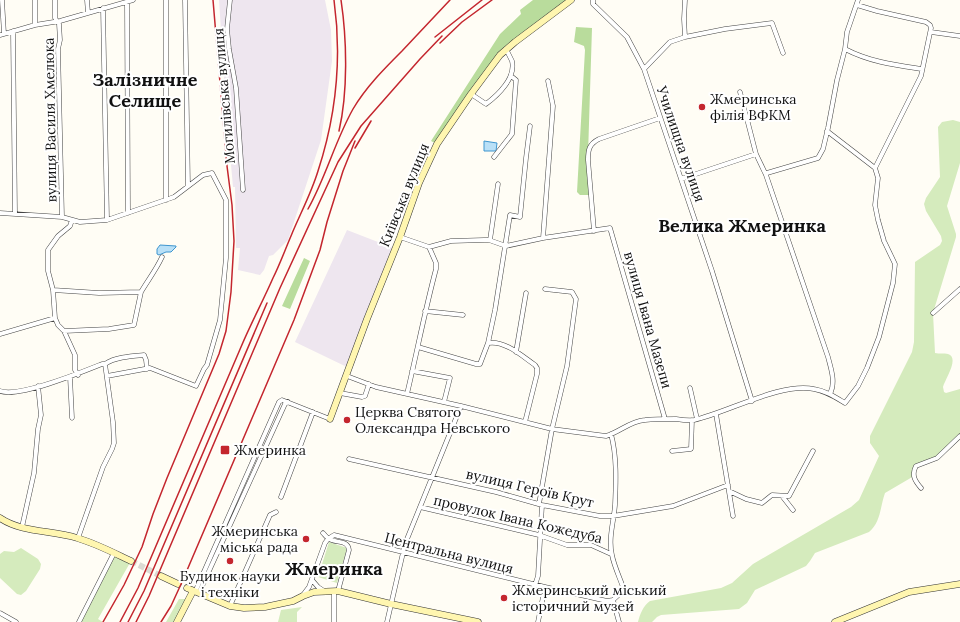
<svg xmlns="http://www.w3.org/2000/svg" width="960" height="622" font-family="Lora,serif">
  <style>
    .industrial { fill: #eee6ef }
    .green { fill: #d5ebbd }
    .forest { fill: #b9dc9c }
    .water { fill: #b9e0f7; stroke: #3f96cf }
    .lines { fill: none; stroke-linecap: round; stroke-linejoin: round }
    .secondary-tunnel { stroke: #dbdad3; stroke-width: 6; stroke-dasharray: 6 3; stroke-linecap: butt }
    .street-casing { stroke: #444; stroke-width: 5 }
    .secondary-casing { stroke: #333; stroke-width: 7 }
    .street { stroke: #fff; stroke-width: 4 }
    .secondary { stroke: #fff6b0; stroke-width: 6 }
    .rail { stroke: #c4262e; stroke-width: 1.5 }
    .poi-dot { fill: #c4262e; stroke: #fff; stroke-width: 1.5 }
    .labels { text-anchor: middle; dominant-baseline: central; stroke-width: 4; stroke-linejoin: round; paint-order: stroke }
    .street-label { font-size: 14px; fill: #111; stroke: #fff }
    .poi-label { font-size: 14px; fill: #111; stroke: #fff; text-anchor: start }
    .district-label { font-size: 18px; font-weight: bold; fill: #111; stroke: #fff }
  </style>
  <rect width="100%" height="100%" fill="#fffdf5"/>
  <path class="industrial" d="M219,0H325L331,30L332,61L321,140L288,240L273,255L269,256L264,270L260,275L238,270L240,248H236L235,187H233L226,109Z
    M347,230L396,249L349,368L295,342Z"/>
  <path class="green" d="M953,120L960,122V163L947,206L956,234V237L933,313L935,353C939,354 944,353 948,354C960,358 945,379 943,387L944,392L946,393L960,389V436L940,456L918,465L914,476L885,493C880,507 881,522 869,532L815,553L810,561L806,566L755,590L747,603L739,609L661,615L657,617L652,622H638C640,614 643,606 650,601L721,588L732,583L753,564L851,507L859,500L879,456L870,443V436L912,352L914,342L915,262L940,245L942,241L941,236L926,211L924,204L926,198L940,177L938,127L942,122Z
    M329,542L347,548L337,583L318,577Z
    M21,548L38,559L41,564L40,569L26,591L21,595L17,594L0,578V554L4,551L14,552Z
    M114,553L131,561L98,619L103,622H79Z
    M179,599H189L177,622H166Z
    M302,607L297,612V622H278L281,610Z"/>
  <path class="forest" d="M533,0H571L500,55L437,144L431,141L500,34L521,14L520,10Z
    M576,27L592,28L588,155L591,195H580L577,192L585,50L584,46L574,42Z
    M304,258L310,261L290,309L282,306Z"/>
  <path class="water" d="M484,141L497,143L496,151H484Z
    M160,245L176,246V247L171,252H166L159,255L157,254V249Z"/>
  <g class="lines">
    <path class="secondary-tunnel" d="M131,561L161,576"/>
    <g class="street-casing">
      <path id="street" d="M2,0L4,34
        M35,0V25
        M55,0V18L59,24L60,40L58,49L62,217
        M87,0L88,13
        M166,0V200
        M185,0L188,186
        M230,0L227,29L229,49L236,88L243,190
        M593,0V4L627,37L644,69L712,271L752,401
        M685,0L684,19L685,37
        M127,2L128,213
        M857,5L877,11L926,22L930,25L931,28L921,76L875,168
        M103,8L107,220
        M13,31L15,214
        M931,32L960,36
        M0,35L35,25L60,21L133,0
        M845,49C870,62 895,65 922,69
        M644,69L670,42L685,37L725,29L772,23L783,53
        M740,92L756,154
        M471,94L486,104C498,95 516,78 512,61C510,57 508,53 506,49
        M494,157L512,134L516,80L511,76
        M681,179L756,154L766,175
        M0,213L62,217L80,222L107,220L174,197L203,175L212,173L226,200V258L220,320L207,365L204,369L196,386L150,368L107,376
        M72,220L70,226L58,236L48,250V271L53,290L55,318L58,325L64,331L75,355V370L78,375
        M594,231L588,160C588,150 589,144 599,139L660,118
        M400,237L429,247L451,241L484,240H489L506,246L543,238L610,228L665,419
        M543,238L553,106L548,81
        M490,240L498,184
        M53,290L99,293L141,292C148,280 156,270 162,257
        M425,311L463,315
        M933,313L960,289
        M64,331L109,329L134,325L141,292
        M0,334L55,318
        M488,343L495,310L510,215L520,217L526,158L530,126
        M418,347L476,364H480L488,343C505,340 522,356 535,365L537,368V374L525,422
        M516,352L526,293
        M412,371L450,378L444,402
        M347,376L376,387L461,406L552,429L606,436C620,432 630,421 645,420C655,419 666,419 676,419C682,420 688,421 694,420C729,412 781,382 814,389C826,391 835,397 845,403L858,386L867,368L879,337L893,283L895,264L884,241L878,220L875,205L878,178L875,168L827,131
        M70,377L72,418
        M690,388L697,419
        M0,391C19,398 82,372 102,364H105C115,357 132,356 144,355L146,360L147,369
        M340,393L362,397L365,396L369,384
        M407,394C417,352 425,310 436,269V263L429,247
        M830,394C836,382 831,369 828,357L766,175L767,173L818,158L823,149L828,128L837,80L845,49L847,32L858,0
        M716,414L733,516
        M672,451L691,449L692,420
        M349,459L496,492L542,505L600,516H613L673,506L728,485
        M921,488C915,481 911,475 916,466L937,458L960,436
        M729,491L746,499L762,503L772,495L789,496L813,451
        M782,496L793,510
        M281,497L313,412
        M539,504L552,429L567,366L576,299L572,292L545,289
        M420,507L539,535L567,545H591L611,554
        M22,527L34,473L38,429L41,415L38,386
        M323,533C325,535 326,537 328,538C335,544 348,539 349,550L338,591
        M78,538L103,467L112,449L114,443L113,422L105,364
        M312,580L318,587L324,591
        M535,585L538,576L542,505
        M195,592L279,402L282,400L330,419
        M199,593L285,404L288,402
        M303,595L309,587L325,543L328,539L334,535L545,587L607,601L613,600L624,590C620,578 614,566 612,555C608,538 614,521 615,505C616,482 617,456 611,434
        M613,600L619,622
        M230,606L270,515L276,512
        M0,613L16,622
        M79,622L114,553
        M334,622V591
        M387,622L405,544L461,406
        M538,622L545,587"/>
    </g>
    <g class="secondary-casing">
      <path id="secondary" d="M330,419L367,319L400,237L419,183L437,144L471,94L500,55L515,42L571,0
        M0,518C22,533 52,530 77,538C95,543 114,553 131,561
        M161,576L178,584
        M187,588L230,606L244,608L265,607L293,601L303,596L314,592L338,591L391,604L478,622
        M177,622L193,591
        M835,622L909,592L960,584"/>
    </g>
    <use href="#street" class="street"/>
    <use href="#secondary" class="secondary"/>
    <path class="rail" d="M435,37L482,0
      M440,43L462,22L492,0
      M339,131C348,92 347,40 341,0
      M355,148L371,121
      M308,209C326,177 335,141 353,109C366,87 384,69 402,51C418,34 434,17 450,0
      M103,622L124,585L142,547L153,514L167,478L219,354L226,331L231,292L234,241L232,205L227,166L213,0
      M120,622L138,588L241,347C251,323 263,301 273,278C280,264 285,250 291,236C300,214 311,194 318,171C336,116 342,58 334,0
      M128,622L144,591L267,303
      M136,622L149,596L280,288L338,162L361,126L420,59L442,36
      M161,622L171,606L182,582L294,320L320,250L327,222L343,171L355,141"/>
  </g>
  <g class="poi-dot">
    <circle cx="702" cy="107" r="4"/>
    <circle cx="347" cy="420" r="4"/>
    <rect x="220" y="445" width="10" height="10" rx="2"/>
    <circle cx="306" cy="539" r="4"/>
    <circle cx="230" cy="561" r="4"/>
    <circle cx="504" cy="598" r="4"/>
  </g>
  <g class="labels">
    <g class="street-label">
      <text transform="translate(224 96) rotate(-95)">Могилівська вулиця</text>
      <text transform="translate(50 120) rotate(-91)">вулиця Василя Хмелюка</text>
      <text transform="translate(681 144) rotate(71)">Училищна вулиця</text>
      <text transform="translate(404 195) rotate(-68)">Київська вулиця</text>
      <text transform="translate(648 320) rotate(74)">вулиця Івана Мазепи</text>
      <text transform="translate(530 488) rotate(13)">вулиця Героїв Крут</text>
      <text transform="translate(518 519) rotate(13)">провулок Івана Кожедуба</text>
      <text transform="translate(449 553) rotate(14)">Центральна вулиця</text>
    </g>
    <g class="poi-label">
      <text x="710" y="99">Жмеринська<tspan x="710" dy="16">філія ВФКМ</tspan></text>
      <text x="355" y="412">Церква Святого<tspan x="355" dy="16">Олександра Невського</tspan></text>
      <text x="234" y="450">Жмеринка</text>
      <text x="298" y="531" text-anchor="end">Жмеринська<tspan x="298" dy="16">міська рада</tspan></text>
      <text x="230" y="576" text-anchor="middle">Будинок науки<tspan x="230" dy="16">і техніки</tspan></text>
      <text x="512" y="590">Жмеринський міський<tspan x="512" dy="16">історичний музей</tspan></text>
    </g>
    <g class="district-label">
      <text x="145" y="79">Залізничне<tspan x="145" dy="21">Селище</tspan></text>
      <text x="742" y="225">Велика Жмеринка</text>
      <text x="334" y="568">Жмеринка</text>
    </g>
  </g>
</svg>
